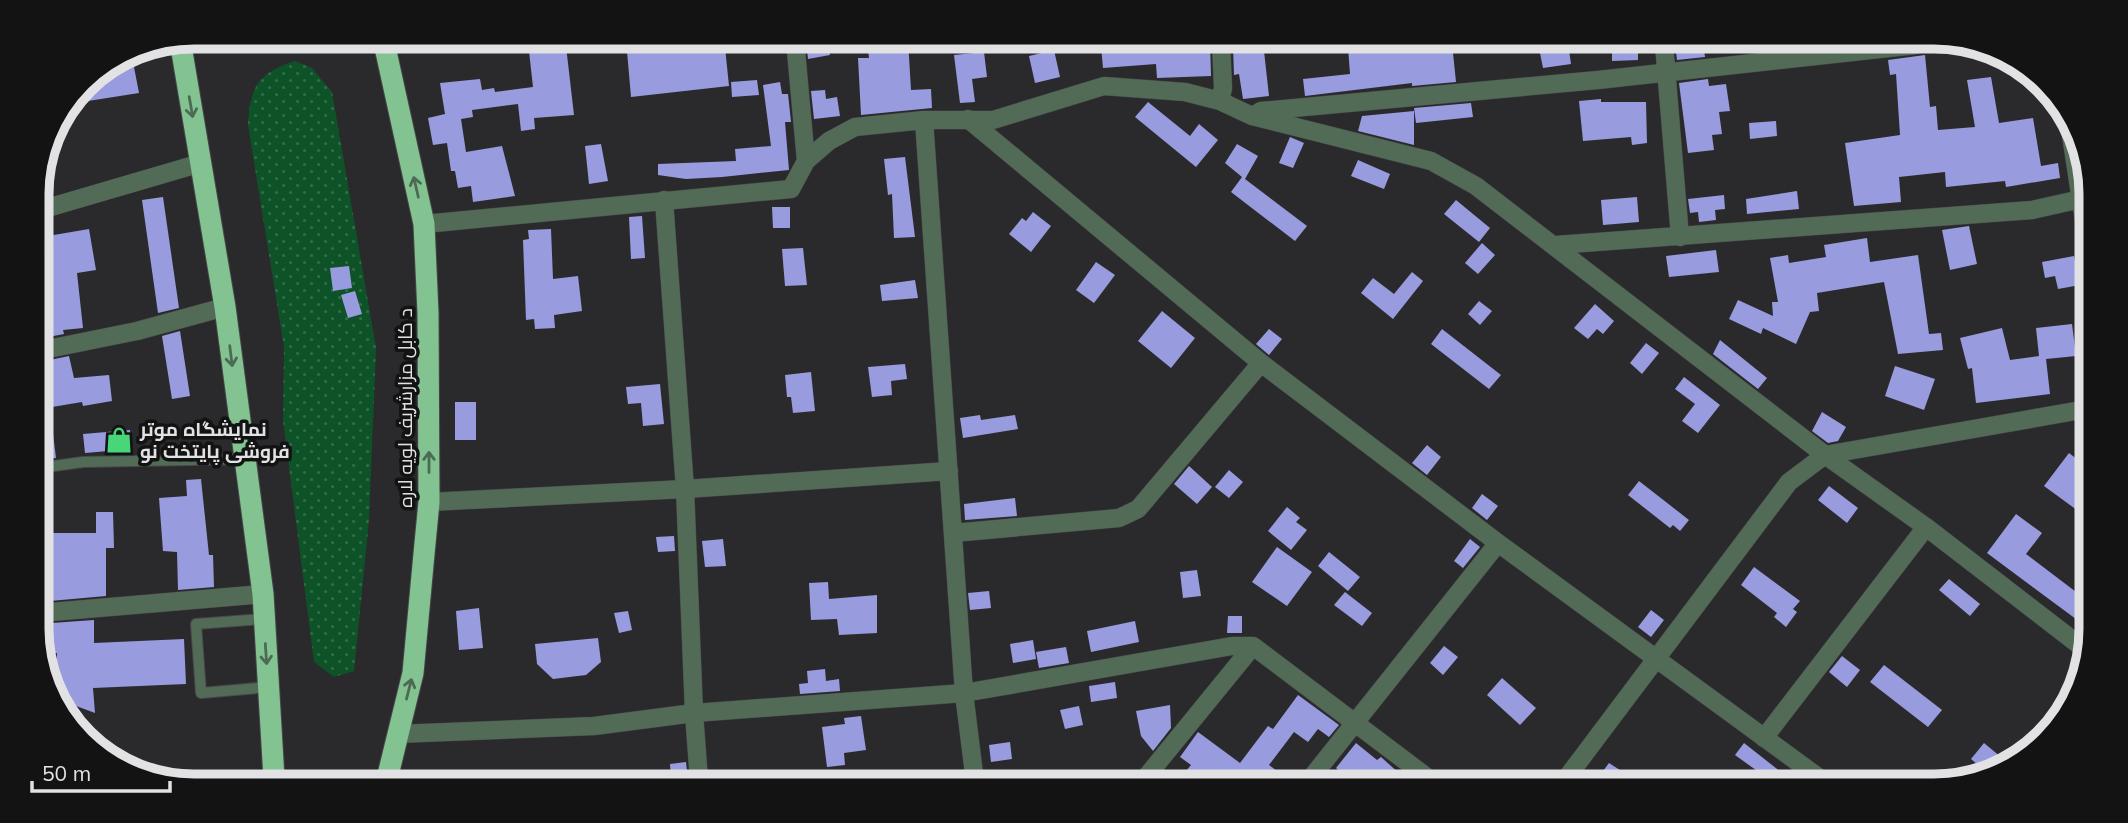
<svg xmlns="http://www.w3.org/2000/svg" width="2128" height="823" font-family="Mulish,Cairo,sans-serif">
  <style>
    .grass { fill: url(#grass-dots) }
    .building { fill: #989cde }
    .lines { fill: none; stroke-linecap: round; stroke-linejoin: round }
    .lane-casing { stroke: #47474a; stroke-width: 12 }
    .street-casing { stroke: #47474a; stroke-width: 19 }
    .highway-casing { stroke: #47474a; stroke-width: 23 }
    .lane { stroke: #526b57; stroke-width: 10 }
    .street { stroke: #526b57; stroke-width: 18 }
    .highway { stroke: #83c392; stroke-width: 21 }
    .oneway { stroke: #4b6b53 }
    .labels { text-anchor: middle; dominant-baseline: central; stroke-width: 7; stroke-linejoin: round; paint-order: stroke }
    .street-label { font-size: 19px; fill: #e2e2e4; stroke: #131314 }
    .poi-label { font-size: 19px; font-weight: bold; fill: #e2e2e4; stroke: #131314; text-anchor: start }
    .rim { fill: none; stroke: #e2e2e4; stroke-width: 9 }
  </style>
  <defs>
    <pattern id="grass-dots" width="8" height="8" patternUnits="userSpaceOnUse" patternTransform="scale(1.75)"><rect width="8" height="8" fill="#0e5228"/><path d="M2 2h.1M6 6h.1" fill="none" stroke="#316b47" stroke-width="1.8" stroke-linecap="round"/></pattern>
  </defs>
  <rect width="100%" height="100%" fill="#2a2a2d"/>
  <path class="grass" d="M295,61L312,68L332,92L376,348L369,520L354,671L334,677L314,662L283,420L284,347L248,125C250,87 258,73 295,61Z"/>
  <path class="building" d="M806,40H827L830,55L808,59Z
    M867,40H908L911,90L931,89L932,108L861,115L858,58H869Z
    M1154,41L1210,42L1211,76L1157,78L1156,64L1103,68L1101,46Z
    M1263,42L1269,96L1243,99L1239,74L1234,75L1233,46Z
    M1364,42L1452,43L1456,82L1412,86V83L1305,96L1303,79L1350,74L1348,47L1364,46Z
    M673,43L674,52L725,47L729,86L631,97L627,51L646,50L645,45Z
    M1538,43H1568L1571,64L1543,68Z
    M1612,43L1638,44V60L1612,61Z
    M1675,44H1703L1705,57L1677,60Z
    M566,46L574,115L534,118L535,129L521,131L518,104L472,110L473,117L461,119L466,152L502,146L515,196L473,202L471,186L458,188L455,171H451L447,143L433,145L428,118L445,114L440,83L480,79L482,90L494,88L495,92L533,87L529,51Z
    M1054,50L1060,77L1035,83L1029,56Z
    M984,52L987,77L972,79L975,102L960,103L954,55Z
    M1925,55L1930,107L1936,106L1938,130L1975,127L1967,80L1991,77L1999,123L2033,118L2041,166L2058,163L2060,178L2006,187L2005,181L1946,187L1945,172L1899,177L1901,202L1854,206L1845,143L1900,135L1896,74L1890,75L1888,60Z
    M134,67L139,93L88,101L85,82L90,76Z
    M1708,79L1709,86L1726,84L1730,111L1719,112L1722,134L1712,135L1714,150L1688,153L1679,83Z
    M757,80L759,95L732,97L731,82Z
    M780,82L782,94H788L791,122H785L789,170L722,177L686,179L658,175V164L736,161L735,149L771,146L763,85Z
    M825,90L826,99L837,97L840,116L814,119L811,91Z
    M1601,99V102H1646L1647,143L1632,145L1631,137L1583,141L1579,101Z
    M1148,102L1190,136L1199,124L1218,140L1196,167L1135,117Z
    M1471,103L1473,117L1416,123L1414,108Z
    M1414,111V145L1358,131L1362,116Z
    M1776,121L1777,136L1750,139L1749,123Z
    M1290,137L1304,143L1293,168L1279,163Z
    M601,144L608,181L589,184L585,146Z
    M1237,144L1258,156L1245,179L1307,226L1295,241L1231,192L1242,177L1225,163Z
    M905,157L915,237L894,238L892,194L888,195L884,159Z
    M1358,160L1390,174L1384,189L1351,176Z
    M1797,191L1799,209L1747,214L1746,199Z
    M1724,195L1725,209L1715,210L1716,220L1699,222L1698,212L1690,213L1688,199Z
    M163,197L179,308L158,313L142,200Z
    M1637,197L1639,222L1603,225L1601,200Z
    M1456,200L1490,228L1479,242L1444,214Z
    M772,207H790V228H773Z
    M1033,212L1051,226L1031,252L1009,234L1022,218L1026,221Z
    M642,216L645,258L631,259L629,217Z
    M1969,226L1977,264L1950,270L1942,230Z
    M89,229L96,270L77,273L83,328L63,330L64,334L38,339V321L52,319L48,278L38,280V265L47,263L42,237Z
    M551,229L553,279L578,276L582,311L554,315L555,328L535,329L534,319L526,320L523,240L529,239L528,230Z
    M1867,238L1870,262L1918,255L1929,334L1941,333L1943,350L1898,354L1884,282L1817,293L1819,311L1810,312L1796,344L1763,328L1761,334L1729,319L1738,300L1773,316L1772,302H1778L1770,258L1788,255L1789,263L1826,257L1824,245Z
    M1482,243L1495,255L1478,274L1465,263Z
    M803,248L807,285L785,286L782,249Z
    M1716,250L1719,272L1669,277L1666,256Z
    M2074,256L2080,285L2058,289L2055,276L2045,278L2042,262Z
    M1096,262L1115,275L1094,303L1076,290Z
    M349,266L352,288L333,291L330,268Z
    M1412,272L1423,281L1393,319L1361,293L1373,278L1394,294Z
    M915,280L918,298L882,301L880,285Z
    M355,291L362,314L348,318L341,295Z
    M1479,301L1492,311L1480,325L1468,314Z
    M1595,304L1614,321L1603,334L1597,329L1588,339L1574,328Z
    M1162,311L1195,338L1171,368L1138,341Z
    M2072,324L2076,356L2046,359L2050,394L1976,403L1972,368L1968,369L1960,338L2002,328L2010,360L2039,356L2036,328Z
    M1269,329L1282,339L1269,355L1256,344Z
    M1442,329L1501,375L1489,389L1431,344Z
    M180,331L190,396L172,399L162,336Z
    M1720,340L1767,378L1758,389L1713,354Z
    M1646,343L1659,353L1642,374L1630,363Z
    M69,356L74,378L109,375L112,401L83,406L82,402L52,407L51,402L38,404V374L46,372L45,361Z
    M905,364L907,379L891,381L892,395L872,397L868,367Z
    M1895,366L1935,379L1924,410L1885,396Z
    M811,372L815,411L793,413L791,397H787L785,375Z
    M1684,377L1720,405L1698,433L1682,421L1695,404L1675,389Z
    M660,384L664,424L643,426L641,403L628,404L626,387Z
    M455,402H476V440H455Z
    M1822,412L1846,427L1838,441L1828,443L1812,431Z
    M980,415L981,420L1015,415L1018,429L963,438L960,418Z
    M130,430L132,449L85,453L83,434Z
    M53,434L56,458L39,460L38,436Z
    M1427,445L1441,457L1427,475L1412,463Z
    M2069,453L2086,466L2085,516L2044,486Z
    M1189,466L1212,487L1197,504L1174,484Z
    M1229,470L1243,482L1229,498L1215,487Z
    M201,479L209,555H213L214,587L178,590L177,552L163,551L159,498L187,496L186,480Z
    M1639,481L1689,520L1680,531L1673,525L1670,528L1628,495Z
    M1829,486L1858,508L1847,523L1818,500Z
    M1482,494L1498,506L1487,520L1472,508Z
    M1015,498L1017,516L965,520L964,504Z
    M1287,507L1300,518L1296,522L1307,530L1291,550L1268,531Z
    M96,512H113L114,548H106V596L50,601L49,533H96Z
    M2016,514L2042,533L2026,554L2084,598V625L1987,553Z
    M674,536L675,551L658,552L656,537Z
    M723,539L726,566L705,567L702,541Z
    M1470,539L1480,547L1463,568L1454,561Z
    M1277,547L1312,572L1287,606L1252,582Z
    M1329,552L1360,577L1348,591L1318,566Z
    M1754,567L1800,601L1793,609L1797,612L1786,627L1774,617L1777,613L1741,585Z
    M1197,570L1201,596L1183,598L1180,572Z
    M1949,579L1980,604L1970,616L1939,590Z
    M828,582L829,599L877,595V633L839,635L837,619L811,620L809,583Z
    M989,591L991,608L970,610L968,593Z
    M1345,592L1372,613L1362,626L1334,605Z
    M479,608L483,648L459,650L456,611Z
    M1651,610L1664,620L1651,637L1638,627Z
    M628,611L632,630L619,633L614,613Z
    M1228,616H1242V633H1227Z
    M94,620V643L184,639L186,684L93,688L95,713L60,700L55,691L57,653H54L52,623Z
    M1135,621L1139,642L1091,652L1087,631Z
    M598,638L601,662L586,675L553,679L537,664L535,644Z
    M1033,640L1036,659L1013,663L1010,644Z
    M1444,646L1458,657L1443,675L1430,663Z
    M1066,647L1069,663L1039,668L1036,652Z
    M1842,656L1860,670L1847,687L1829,672Z
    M1884,665L1942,710L1928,727L1870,682Z
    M825,669L826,681L839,679L840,691L800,694L799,684L808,683L807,671Z
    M1502,678L1536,708L1520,725L1487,695Z
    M1115,682L1117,698L1091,702L1089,686Z
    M1298,695L1339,725L1329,737L1318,729L1308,742L1294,732L1269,765L1293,783L1177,782L1191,765L1180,757L1198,732L1240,763L1268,726L1273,729Z
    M1170,705L1171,728L1153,751L1141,736L1136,711Z
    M1079,706L1083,725L1065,729L1060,710Z
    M861,716L866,750L844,753L845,765L827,767L822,727L845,724L844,718Z
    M1010,742L1012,759L991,762L989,745Z
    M1356,743L1377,760L1381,757L1411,784L1329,783L1339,771L1336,768Z
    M1744,743L1786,776L1779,785H1768L1757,777L1760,773L1735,755Z
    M1984,743L2007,762L1985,771L1971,759Z
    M686,762L688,780H671L670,764Z
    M1609,763L1623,772L1615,784L1600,775Z"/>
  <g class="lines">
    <g class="lane-casing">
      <path id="lane" d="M39,468L83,462L245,459
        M264,619L196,624L201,693L269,687"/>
    </g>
    <g class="street-casing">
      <path id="street" d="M795,40L806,161
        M1664,44L1680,237
        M384,46L433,38
        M1220,101L1223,88L1221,42
        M1253,116L1261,111L1598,80L1916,45
        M968,119L1261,363L1498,543L1829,785
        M924,120L964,693L975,782
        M2069,122L2089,253
        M664,200L685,489L694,713L699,780
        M37,211L201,163
        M424,224L791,189L806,161L829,141L855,127L924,120H993L1104,86L1185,92L1220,101L1252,116L1431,161L1476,186L1825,455L1926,527L2083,648
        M1556,245L2032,210L2090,197
        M38,351L137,331L225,307
        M429,502L685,489L949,471
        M953,533L1119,518L1138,509L1261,363
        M39,613L263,594
        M397,734L594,726L694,713L964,693L1232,646H1253L1436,784
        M1764,738L1926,527
        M1142,782L1253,646
        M1307,783L1498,543
        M1562,784L1789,482L1825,455L2087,409"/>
    </g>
    <g class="highway-casing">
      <path id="highway" d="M383,38L424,224L428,313L429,502L424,554L413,673L387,779
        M180,40L225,307L263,594L274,778"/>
    </g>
    <use href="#lane" class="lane"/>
    <use href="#street" class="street"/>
    <use href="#highway" class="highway"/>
  </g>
  <defs><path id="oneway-shaft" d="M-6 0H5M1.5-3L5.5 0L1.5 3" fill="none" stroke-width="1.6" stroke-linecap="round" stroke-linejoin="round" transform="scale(1.75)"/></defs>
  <g class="oneway">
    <use href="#oneway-shaft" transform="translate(191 107) rotate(80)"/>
    <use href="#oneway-shaft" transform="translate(416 187) rotate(-103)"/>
    <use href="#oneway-shaft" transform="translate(231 356) rotate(83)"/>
    <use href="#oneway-shaft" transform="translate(429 462) rotate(-90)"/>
    <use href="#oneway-shaft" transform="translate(266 654) rotate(86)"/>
    <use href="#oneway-shaft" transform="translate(409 689) rotate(-76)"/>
  </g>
  <defs>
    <g id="shop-bare" transform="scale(2.1)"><path d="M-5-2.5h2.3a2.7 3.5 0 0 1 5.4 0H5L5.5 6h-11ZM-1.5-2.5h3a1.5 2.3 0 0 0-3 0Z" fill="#47d779" stroke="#131314" stroke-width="2.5" paint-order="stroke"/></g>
  </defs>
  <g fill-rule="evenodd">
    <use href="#shop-bare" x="119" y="440"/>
  </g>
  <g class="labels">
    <g class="street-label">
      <text transform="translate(405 408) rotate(-90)">د کابل مزارشریف لویه لاره</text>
    </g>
    <g class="poi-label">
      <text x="140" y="429">نمایشگاه موتر<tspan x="140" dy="22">فروشی پایتخت نو</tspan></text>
    </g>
  </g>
  <path d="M0 0H2128V823H0ZM194 49H1934A145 145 0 0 1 2079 194V629A145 145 0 0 1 1934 774H194A145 145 0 0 1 49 629V194A145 145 0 0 1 194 49Z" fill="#131314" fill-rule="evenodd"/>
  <path class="rim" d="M194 49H1934A145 145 0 0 1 2079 194V629A145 145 0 0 1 1934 774H194A145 145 0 0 1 49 629V194A145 145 0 0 1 194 49Z"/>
  <path d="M32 781v10h138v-10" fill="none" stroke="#e2e2e4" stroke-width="3.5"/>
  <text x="42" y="781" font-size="21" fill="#e2e2e4" stroke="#131314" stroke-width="5" paint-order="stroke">50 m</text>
</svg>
